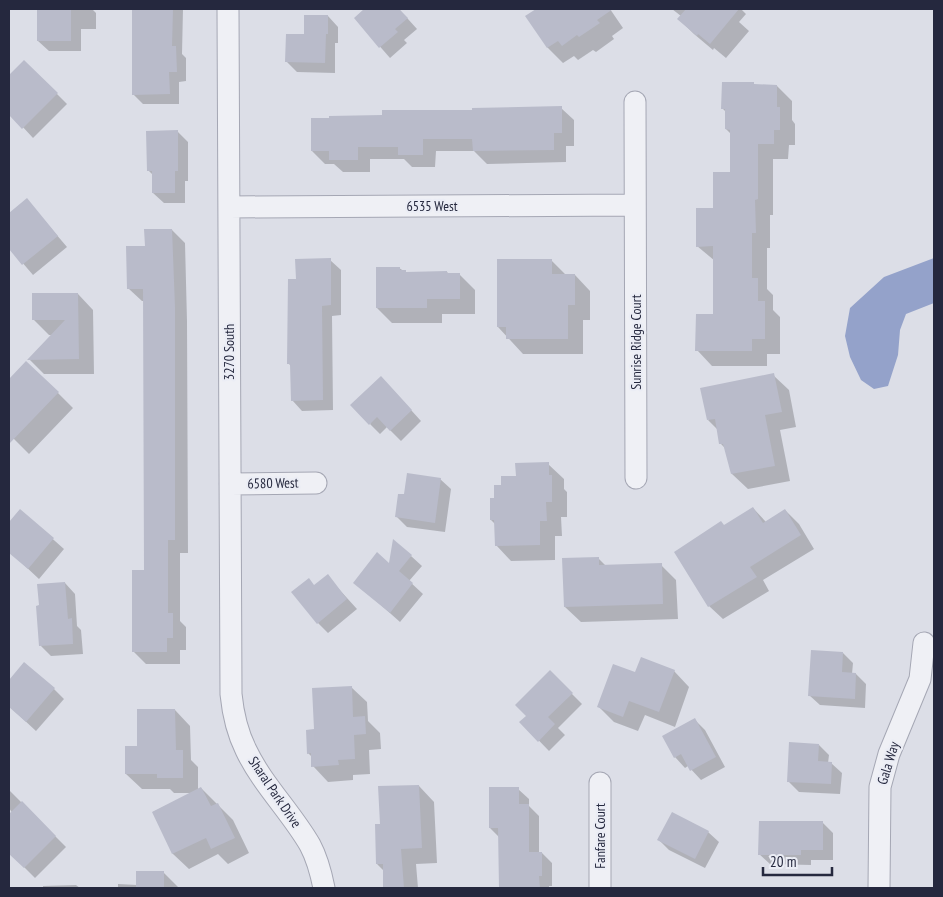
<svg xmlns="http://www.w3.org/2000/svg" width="943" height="897" font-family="'PT Sans Narrow',sans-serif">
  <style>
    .water { fill: #94a2ca }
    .shadow { fill: #0003 }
    .building { fill: #b9bbca }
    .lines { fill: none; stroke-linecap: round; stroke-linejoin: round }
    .street-casing { stroke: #a5a7b4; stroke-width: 23 }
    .street { stroke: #eff0f5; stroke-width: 21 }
    .labels { text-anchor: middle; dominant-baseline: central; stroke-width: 4.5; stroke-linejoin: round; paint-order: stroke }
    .street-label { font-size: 14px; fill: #25283e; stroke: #ebedf5 }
  </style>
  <rect width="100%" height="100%" fill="#dcdee7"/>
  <path class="water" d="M934,258V303L906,314L900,330L898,355L888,386L874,389L861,380L850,357L845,336L850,308L884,277Z"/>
  <path class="shadow" d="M38,9H92L96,13V29H81V51H49L38,41Z
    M134,9H183L182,54L186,58V81L179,82V104H143L133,94Z
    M366,9H374L376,11L379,9H399L417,29L404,40L407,43L390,58L355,18Z
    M538,9H610L623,28L612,36L614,39L596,52L593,50L578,60L574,56L563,63L548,48L527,17Z
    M672,9H741L746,14L739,22L749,31L726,58L714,48L713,50L694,34L679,19L681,16Z
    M328,16L338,27V43H335V73L297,72L287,62L305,35Z
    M24,61L67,104L33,138L9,112V101L13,97L14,90L9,84V77Z
    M755,85L777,86L792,101V120L795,124V145H789L788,159H773V215H770V248H767V289L773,295V310L780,317V354H767V366H712L697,350L715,315V261L697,246L731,174V134L726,129V112L722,108Z
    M561,108L574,120V146H566V162L487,164L474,151H436L435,167H412L404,159H370V172H343L334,164H325L312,151L384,117Z
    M178,132L188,142V181H185V203H164L153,193V175L148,170Z
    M27,200L67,247L33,275L9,247V243L15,237V229L9,221V215Z
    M172,230L185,243L187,321L188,553H180V621L186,627V650H180V664H146L133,651L146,571L144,301H142L129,289L146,247Z
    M330,260L341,270V315L332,316L333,410L302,411L292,400V367L289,364L297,280Z
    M551,260L566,275H575L590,291V320H583V354H523L498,327Z
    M399,268L407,273L447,272L449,274H459L475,290V314H442V323H392L377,308Z
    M78,294L93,310L94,374H44L29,359L52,335H49L33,319Z
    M773,375L789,390L796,427L780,430L790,481L748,489L732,474L726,449L721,444L718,430L708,420Z
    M15,383L58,393L73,408L29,454L9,434V389Z
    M391,388L421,421L401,441L387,427L380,434L370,424Z
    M548,464L564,479V489L567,492V517H561L562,536H555V560L511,561L496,545L495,524L491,520L495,500L502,487L517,477Z
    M440,479L451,489L445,532L407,527L397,517L405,496Z
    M753,508L766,522L785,510L799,524L814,549L763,580L769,591L723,619L709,606L725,526Z
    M20,510L64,549L39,579L10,552L16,545L9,538V524Z
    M411,556L422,566L409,581L423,594L400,622L355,582Z
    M598,558L606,566L661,565L676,580L678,619L581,622L565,607Z
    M327,576L357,609L328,633L318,623L315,586Z
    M65,583L75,594L77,626L81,630L83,654L51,656L41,646Z
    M843,653L853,663L852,674H856L866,684L865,708L820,705L809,695Z
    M674,671L689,687L675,727L645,715L638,731L614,722L599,707L636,674Z
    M550,672L582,704L558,728L565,735L549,751L521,722L528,716Z
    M16,687L54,689L64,699L36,731L9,706V695Z
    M351,687L367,702L368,721L380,733L381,749L369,750L370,774L353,775V780L328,782L313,766L312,757L308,753L315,731Z
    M175,710L190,726L191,760L198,767V790L201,788L233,820L249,853L228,864L218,854L189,869L173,854L153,812L192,793H174L170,789H142L126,774L138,748Z
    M694,719L705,730L725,767L701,780L688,766L685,768L675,757Z
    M819,745L829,755L828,763H831L842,773L840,794L799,792L789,782Z
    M419,786L434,802L437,863L416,864L418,888H384V871L377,864L381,825Z
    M518,789L529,799V806L539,816V853H542L552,863V886H549V888H500L499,837L490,828Z
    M9,790L66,847L35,878L9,852V847L16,840L9,829V818L13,814L9,808Z
    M822,822L833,833V860H811V865L770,864L759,854Z
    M708,832L719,842L705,868L669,850L659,840Z
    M163,872L179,888H118V884L137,885Z
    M76,885L80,888H43V886Z"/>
  <path class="building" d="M37,9H71V41H37Z
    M132,9H173L172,46H176L177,72H169L170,94L132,95Z
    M364,9H399L408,18L395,29L398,32L379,48L354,18Z
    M536,9H613L597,20L600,23L579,37L577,35L562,46L558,41L547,48L525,16Z
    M686,9H739L710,44L698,34L697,36L677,19Z
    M304,15H328V34H326L325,63L285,62L286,34H304Z
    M24,60L58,93L22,129L9,115V75Z
    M722,82H754V84L777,85V107H780V130H774V144H758V199L755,200L756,233H752V278H758V301H765V339H752V351H695L696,314H713V246L696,247V208H713V172H730V130L725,129V109H721Z
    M562,106V133H554V150L473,151L472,139H423V155H398V147H358V160H329V151H311V118H329V116L382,115V110H472V108Z
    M178,130V171H175V193H152V171H147L146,131Z
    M27,198L58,236L22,265L9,249V213Z
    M144,229H172L175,307V540H168V613H173V638H167V652H132V570H144L143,289H127L126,246H145Z
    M331,258V305L322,306L323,400L291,401L290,364H287L288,279H296L295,259Z
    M497,259H552V274H575V305H568V339H506V327H497Z
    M376,267H400V270H406V272L447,271V273H460V299H427V308H376Z
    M32,293H78L79,359L27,360L65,320H32Z
    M26,361L59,392L9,444V379Z
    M774,373L782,412L765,415L775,466L731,474L723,444H719L715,419L707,420L700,388Z
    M381,376L412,410L390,431L377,417L369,425L350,405Z
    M549,462V475H552V502H546L547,521H540V545L495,546L494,520H490V498H494V485H501V476H516L515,463Z
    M407,473L441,478L435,523L395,517L398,494H404Z
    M753,507L763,523L785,509L801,535L750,567L757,577L708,607L674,552L721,521L724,525Z
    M20,509L54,538L28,569L9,553V522Z
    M393,539L412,555L399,571L413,583L390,613L353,583L377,552L389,563Z
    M599,557V565L662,563L663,604L564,607L562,558Z
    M328,574L347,599L317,624L291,592L309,578L314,585Z
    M65,582L68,619L72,618L73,644L39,646L36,606L39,605L37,584Z
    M811,650L843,652L842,672L856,673L855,699L808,696Z
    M641,657L675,670L659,712L629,701L623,717L597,707L613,664L635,672Z
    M24,662L55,688L26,722L9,707V680Z
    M550,670L573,693L548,717L555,724L538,742L519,722L526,716L515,705Z
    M352,686L353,717L365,716L366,734L354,735L355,759L338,760L339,765L311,767V753L307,754L306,730L314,729L312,688Z
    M137,709H175L176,750H183V778H157V774H125V746H137Z
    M695,718L716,757L690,771L681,754L674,758L662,736Z
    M789,742L819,744L818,761L832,762L831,784L787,782Z
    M419,785L422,848L401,849L404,888H383V864H376L375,824H380L378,786Z
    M201,787L211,806L218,803L235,838L211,849L206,838L172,854L152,812Z
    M489,787H519V804H529V852H542V876H539L540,888H499L498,828H489Z
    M22,801L56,836L24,868L9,854V814Z
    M672,812L709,831L695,859L657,840Z
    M759,821H823V850H801V855H758Z
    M136,871H164V888H136Z"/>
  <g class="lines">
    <g class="street-casing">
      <path id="street" d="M228,9L231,694C233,714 237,732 246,750C262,784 291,812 310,845C317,858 321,873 324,888
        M635,102L636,478
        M229,207L635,205
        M230,484L316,483
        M600,783V888
        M879,888L880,787L889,754L920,679L924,643"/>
    </g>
    <use href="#street" class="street"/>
  </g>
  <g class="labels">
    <g class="street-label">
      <text x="432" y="206">6535 West</text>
      <text transform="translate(636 342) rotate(-90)">Sunrise Ridge Court</text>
      <text transform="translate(229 352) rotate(-90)">3270 South</text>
      <text transform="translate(273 483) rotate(-1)">6580 West</text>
      <text transform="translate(888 763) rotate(-73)">Gala Way</text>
      <text transform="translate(275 792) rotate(56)">Sharal Park Drive</text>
      <text transform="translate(600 836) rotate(-90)">Fanfare Court</text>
    </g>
  </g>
  <rect width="943" height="897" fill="none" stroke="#25283e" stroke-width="20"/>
  <path d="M763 867v8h69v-8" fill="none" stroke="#25283e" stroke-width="2.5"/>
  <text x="770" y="867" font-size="15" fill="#25283e" stroke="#ebedf5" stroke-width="4" paint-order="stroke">20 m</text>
</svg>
